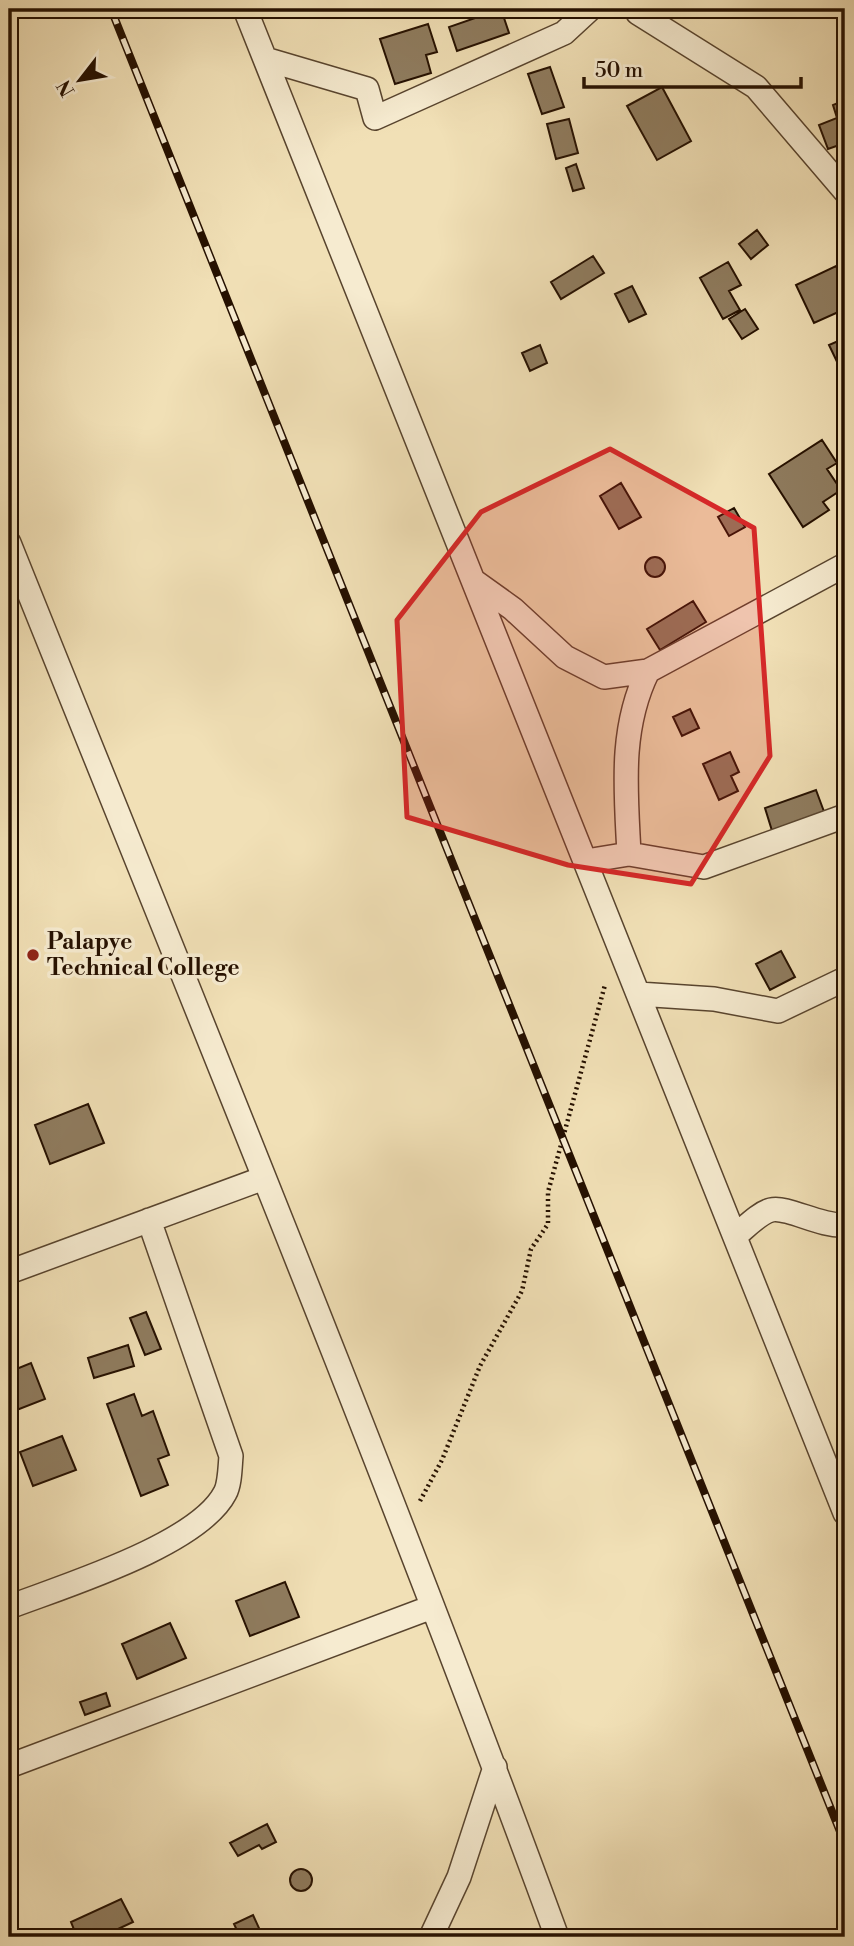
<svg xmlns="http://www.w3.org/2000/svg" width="854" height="1946" font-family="'Libre Bodoni',serif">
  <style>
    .building { fill: #8f7c5f; stroke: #251000; stroke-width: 2 }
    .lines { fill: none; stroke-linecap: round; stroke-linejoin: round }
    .minor-casing { stroke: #58442e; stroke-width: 26 }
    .path { stroke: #251000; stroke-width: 4.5; stroke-dasharray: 2 3.5; stroke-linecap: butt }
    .minor { stroke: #f6ebd0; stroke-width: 23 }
    .rail-casing { stroke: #251000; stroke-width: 8 }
    .rail { stroke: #f6ebd0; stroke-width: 5; stroke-dasharray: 16; stroke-linecap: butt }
    .marked { fill: #d62828; fill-opacity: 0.2; stroke: #d62828; stroke-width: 5; stroke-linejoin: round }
    .poi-dot { fill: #8f2418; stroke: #f6ebd0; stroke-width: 2.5 }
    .labels { text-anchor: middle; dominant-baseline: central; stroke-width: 7; stroke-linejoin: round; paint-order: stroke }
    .poi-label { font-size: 23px; font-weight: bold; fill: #251000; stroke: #f6ebd0; text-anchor: start }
  </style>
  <rect width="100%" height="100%" fill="#f1e0b6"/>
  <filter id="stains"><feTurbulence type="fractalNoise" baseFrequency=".00286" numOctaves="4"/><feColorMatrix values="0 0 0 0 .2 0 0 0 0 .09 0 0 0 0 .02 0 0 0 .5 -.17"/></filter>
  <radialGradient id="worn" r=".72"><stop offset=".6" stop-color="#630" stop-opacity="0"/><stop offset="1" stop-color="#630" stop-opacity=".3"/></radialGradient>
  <path class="building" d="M501,9L509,33L457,51L449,27Z
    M428,24L437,52L426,55L431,73L395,84L380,39Z
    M550,67L564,107L542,114L528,74Z
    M662,87L691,141L657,160L627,106Z
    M845,100V143L828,149L819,125L837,118L833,105Z
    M569,119L578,153L556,159L547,124Z
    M576,164L584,188L573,191L566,168Z
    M757,230L768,245L751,259L739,244Z
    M593,256L604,273L561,299L551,282Z
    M728,262L741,285L729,291L740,310L723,319L700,278Z
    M836,266L845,286V309L814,323L796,285Z
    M632,286L646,314L629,322L615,294Z
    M745,309L758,329L742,339L729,319Z
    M845,338V365L840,368L829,345Z
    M540,345L547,363L530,371L522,353Z
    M822,440L837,463L827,469L841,490L823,502L829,510L803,527L769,474Z
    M621,483L641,517L619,529L600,496Z
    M734,508L745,527L729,536L718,517Z
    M645 567a10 10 0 1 1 20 0a10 10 0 1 1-20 0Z
    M693,601L706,622L660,650L647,629Z
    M690,709L699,728L682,736L673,717Z
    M730,752L739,772L731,776L738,791L719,800L703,764Z
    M816,790L826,817L773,834L765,808Z
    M781,951L795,977L770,990L756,964Z
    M88,1104L104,1143L50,1164L35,1125Z
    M146,1312L161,1349L145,1355L130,1318Z
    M128,1345L134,1366L94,1378L88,1358Z
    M31,1363L45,1399L9,1413V1372Z
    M134,1394L142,1416L153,1411L169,1455L158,1459L168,1485L141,1496L107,1404Z
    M62,1436L76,1470L33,1486L20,1452Z
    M285,1582L299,1617L250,1636L236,1601Z
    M170,1623L186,1658L137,1679L122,1644Z
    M106,1693L110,1706L85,1715L80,1702Z
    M267,1824L276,1842L262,1849L259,1845L238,1856L230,1843Z
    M290 1880a11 11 0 1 1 22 0a11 11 0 1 1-22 0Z
    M121,1899L133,1922L101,1937H77L71,1922Z
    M253,1915L263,1937H240L234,1924Z"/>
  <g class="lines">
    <g class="minor-casing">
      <path id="minor" d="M245,9L845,1513
        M637,9L638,13L756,87L845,191
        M265,59L367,89L375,118L564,33L590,9
        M9,543C195,1006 385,1468 557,1937
        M474,581L513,609L565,657L604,677L648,671
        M629,854C626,792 619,729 648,671L845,565
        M586,861L629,854L704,867L845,816
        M638,994L714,999L778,1011L845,979
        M735,1236C745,1228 759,1213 771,1210C788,1206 820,1227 845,1225
        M9,1272L264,1178
        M9,1607C64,1586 198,1545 225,1493C230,1484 230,1467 231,1456L149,1220
        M9,1766L432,1607
        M431,1937L459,1877L495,1767"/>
    </g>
    <path class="path" d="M420,1501L442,1460L480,1366L522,1291L531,1249L548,1224V1192L605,985"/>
    <use href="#minor" class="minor"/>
    <g class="rail-casing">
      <path id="rail" d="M111,9L845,1844"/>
    </g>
    <use href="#rail" class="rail"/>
  </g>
  <path class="marked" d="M610,449L754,528L770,756L691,884L568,865L407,817L397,620L481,512Z"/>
  <circle class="poi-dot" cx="33" cy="955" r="7"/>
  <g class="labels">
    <g class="poi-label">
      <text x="47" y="942">Palapye<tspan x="47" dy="26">Technical College</tspan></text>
    </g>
  </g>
  <rect width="854" height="1946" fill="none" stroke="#f1e0b6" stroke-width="35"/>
  <rect x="10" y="10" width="833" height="1925" fill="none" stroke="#251000" stroke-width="3.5"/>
  <rect x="18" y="18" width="819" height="1911" fill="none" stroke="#251000" stroke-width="2"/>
  <g transform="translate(80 80) rotate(239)" stroke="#f6ebd0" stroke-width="5" paint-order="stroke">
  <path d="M0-5L12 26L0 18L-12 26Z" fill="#251000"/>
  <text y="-10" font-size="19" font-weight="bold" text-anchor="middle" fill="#251000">N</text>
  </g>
  <path d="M584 77v10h217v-10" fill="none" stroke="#251000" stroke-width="3.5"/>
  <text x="595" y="77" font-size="21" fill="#251000" stroke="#f6ebd0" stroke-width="5" paint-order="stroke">50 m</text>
  <rect width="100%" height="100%" filter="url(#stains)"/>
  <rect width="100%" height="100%" fill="url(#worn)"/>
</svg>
